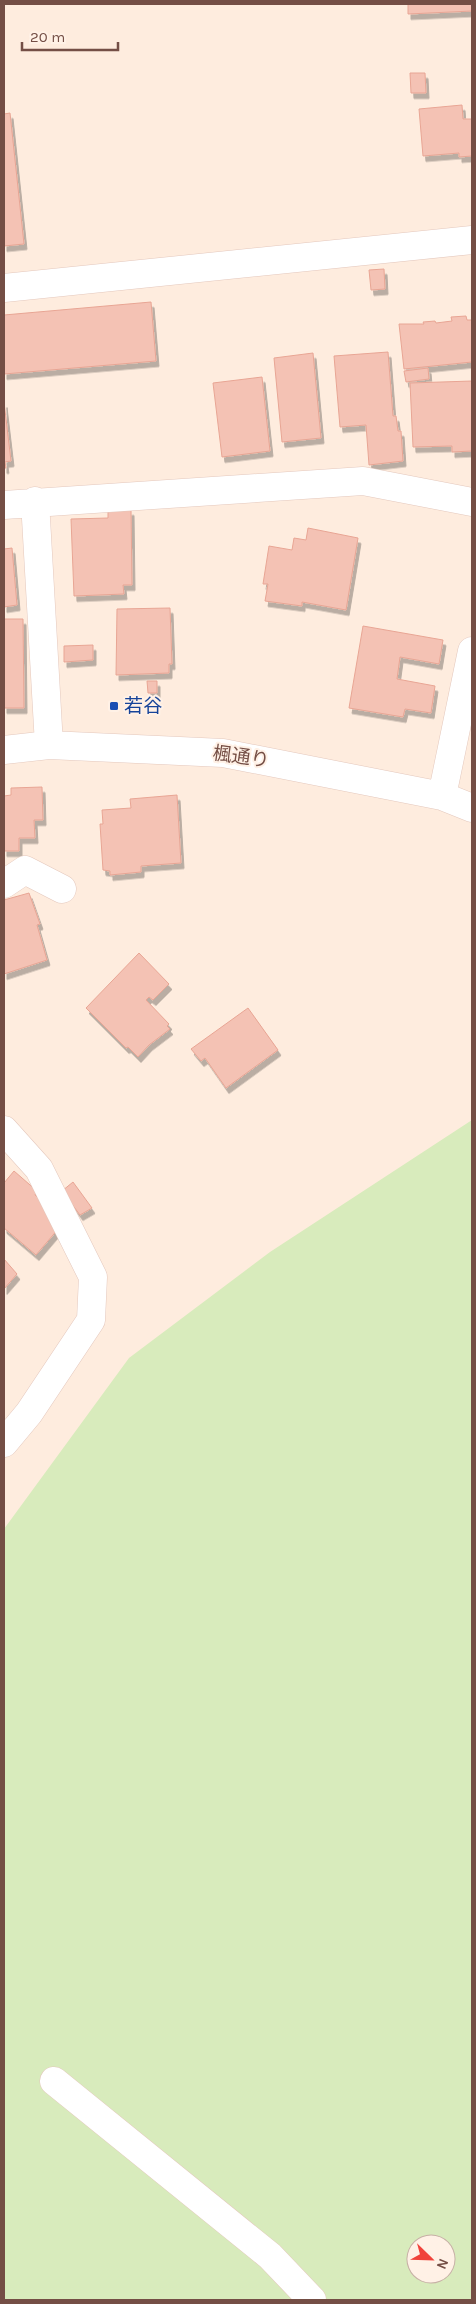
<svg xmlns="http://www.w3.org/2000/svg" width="476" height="2304" font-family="Karla,'Noto Sans JP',sans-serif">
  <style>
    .green { fill: #d8ebbc; fill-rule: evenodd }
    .building { fill: #f4c2b4; stroke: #e8a594; filter: url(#shadow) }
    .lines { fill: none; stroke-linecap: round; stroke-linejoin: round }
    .minor-casing { stroke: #e4c8bd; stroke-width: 29 }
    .minor { stroke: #fff; stroke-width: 28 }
    .transit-dot { fill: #1a4fb4; stroke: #fff1e6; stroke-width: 2 }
    .labels { text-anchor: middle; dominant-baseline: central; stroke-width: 4; stroke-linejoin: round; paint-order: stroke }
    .transit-label { font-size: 19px; fill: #164399; stroke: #fff1e6; text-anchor: start }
    .street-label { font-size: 19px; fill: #744e45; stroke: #fff1e6 }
  </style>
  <defs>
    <filter id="shadow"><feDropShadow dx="3" dy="5.5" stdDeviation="0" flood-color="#0004"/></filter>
  </defs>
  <rect width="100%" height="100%" fill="#feecde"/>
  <path class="green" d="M472,1120V2300H4V1529L129,1358L270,1252ZM416,2244H446V2274H416Z"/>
  <path class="building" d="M408,4H472V11L408,14Z
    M410,73H425L426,93H411Z
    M462,105L463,119H472V156L459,157V153L423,156L419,109Z
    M10,113L24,244L4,246V114Z
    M384,269L385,289L371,290L369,270Z
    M151,302L156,361L4,374V315Z
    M466,316L467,320H472V362L404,369L399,324H424L423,322L435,321L436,323L452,321L451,317Z
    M388,352L393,416H396L398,431H401L403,461L369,465L366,425L340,427L334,356Z
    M313,353L321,438L282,442L274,358Z
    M428,368L429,379L406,382L404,371Z
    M262,377L270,451L222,457L213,383Z
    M472,381V451L452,452V446L413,447L410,383Z
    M4,402L11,461L5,462L6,468H4Z
    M131,510L132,585H123L124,594L74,596L71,519L108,518V511Z
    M308,528L358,538L346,610L302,602V606L265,601L268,584H263L269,546L292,550L294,538L306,540Z
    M12,548L17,605L4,607V549Z
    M170,608L172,664H169V673L116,675L117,609Z
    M4,619H23L24,708H4Z
    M363,626L443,640L439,664L400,657L397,679L435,686L431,713L405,709L403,717L349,708Z
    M93,645V660L64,662V646Z
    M147,681H157V693H148Z
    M42,787L43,820H34L35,838H19V851H4V796L11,795V788Z
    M177,795L181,863L141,866V872L110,875V871L103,870L100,824H103L102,810L131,808L130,799Z
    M29,893L40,924L37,925L47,960L4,974V900Z
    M139,953L169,984L153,1000L149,997L146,1000L169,1024L167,1026L170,1029L149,1045L138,1057L128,1047L126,1048L86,1008Z
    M248,1008L278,1050L226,1088L205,1058L201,1061L191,1049Z
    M14,1171L37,1191L35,1195L47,1206L59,1228L36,1255L4,1228V1183Z
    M73,1182L92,1208L80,1215L62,1191Z
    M4,1259L17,1274L4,1289Z"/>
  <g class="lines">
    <g class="minor-casing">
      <path id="minor" d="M4,288L472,240
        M35,501L49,745
        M4,505L363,481L472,502
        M4,750L49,745L223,753L442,796L472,808
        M442,796L472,651
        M4,884L25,870L62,889
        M4,1130L39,1169L93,1277L91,1320L29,1413L4,1443
        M54,2081L270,2256L312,2300"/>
    </g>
    <use href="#minor" class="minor"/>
  </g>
  <rect class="transit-dot" x="109" y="701" width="10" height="10" rx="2.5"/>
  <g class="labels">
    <g class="transit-label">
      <text x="124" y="706">若谷</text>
    </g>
    <g class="street-label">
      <text transform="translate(241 757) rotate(8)">楓通り</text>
    </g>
  </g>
  <rect width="476" height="2304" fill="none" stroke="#744e45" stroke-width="10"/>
  <g transform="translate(431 2259) rotate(113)"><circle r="24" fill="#fff1e6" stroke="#c7b0a6"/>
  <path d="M0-4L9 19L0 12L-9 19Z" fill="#f0433b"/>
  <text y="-8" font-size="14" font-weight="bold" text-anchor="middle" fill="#744e45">N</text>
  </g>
  <path d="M22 42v8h96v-8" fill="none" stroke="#744e45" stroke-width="2.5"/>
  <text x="30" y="42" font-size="15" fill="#744e45" stroke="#fff1e6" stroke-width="4" paint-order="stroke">20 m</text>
</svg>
